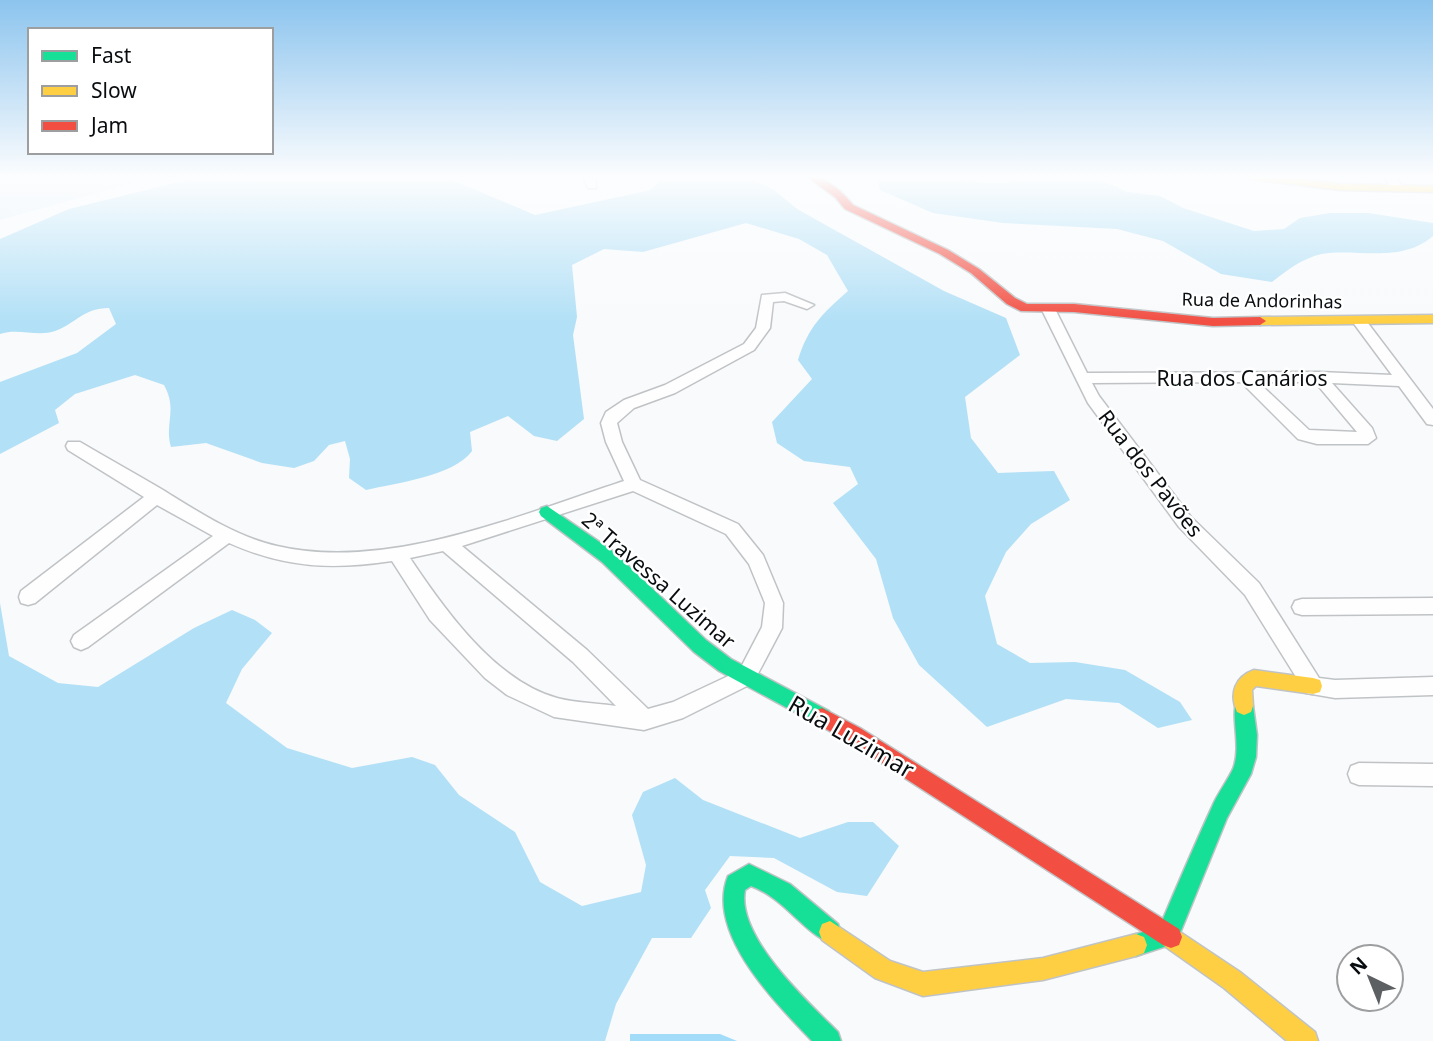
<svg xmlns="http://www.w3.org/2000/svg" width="1433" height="1041" font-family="'Noto Sans',sans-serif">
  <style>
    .green { fill: #e4f2fa }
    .forest { fill: #b2e0f6 }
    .water { fill: #a2dcf8 }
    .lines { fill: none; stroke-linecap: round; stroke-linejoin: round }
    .street-casing { stroke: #c0c3c5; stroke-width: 3 }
    .fast-casing { stroke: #c0c3c5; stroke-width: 3 }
    .slow-casing { stroke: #c0c3c5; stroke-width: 3 }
    .jam-casing { stroke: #c0c3c5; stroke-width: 3 }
    .street { fill: #fefeff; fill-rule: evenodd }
    .fast { fill: #16e098; fill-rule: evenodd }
    .slow { fill: #ffcf43; fill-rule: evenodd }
    .jam { fill: #f24e42; fill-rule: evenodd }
    .labels { text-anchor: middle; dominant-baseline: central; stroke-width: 5; stroke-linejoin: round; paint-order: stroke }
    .far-street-label { font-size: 18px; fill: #090d0f; stroke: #fff }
    .street-label { font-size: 21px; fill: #090d0f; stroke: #fff }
    .near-street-label { font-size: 24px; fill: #090d0f; stroke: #fff }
  </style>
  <rect width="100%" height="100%" fill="#f8fafc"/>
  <path class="green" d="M12,176H159L0,220V179Z"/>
  <path class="forest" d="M203,176H443L535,215L651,190L663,176H746L774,190L797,209L944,291L1006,318L1020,355L965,397L971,438L998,473L1054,471L1070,500L1031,524L1006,552L985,596L997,644L1030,663L1075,662L1125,670L1180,702L1192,720L1158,728L1119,703L1066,699L987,727L919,665L893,618L876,559L833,503L858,484L850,467L804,461L777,443L772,422L812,379L798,360C808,327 823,313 848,291L827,255L799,239L746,223L643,252L604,249L572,265L577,317L573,335L584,419L557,441L534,436L508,416L470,432L472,451C454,476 396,483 366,490L349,478L350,459L345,441L329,445L314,461L294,468L262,463L206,443L171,447C164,424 178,410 164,385L135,375L75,394L55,410L59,423L0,454V382L77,353L116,324L109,308C83,308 77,323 55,331C38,337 18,328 0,334V239L69,209Z
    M877,176H955L983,183H1007L1018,176H1090L1127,192L1160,196L1183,208L1254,231L1284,229L1300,218L1330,213H1368L1433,223V236C1403,262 1364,250 1329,253C1306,255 1289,269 1272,282L1221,274L1163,241L1117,229L1003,223L933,213L880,190Z
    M0,603L9,656L58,683L98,687L194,628L232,610L255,620L272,633L242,669L226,703L287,748L352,768L412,757L435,765L459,795L515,832L540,882L582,906L641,892L646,865L632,815L643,792L675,778L703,800L800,838L848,822H873L899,846L867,896L837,892L774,858L730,856L705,890L711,908L691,938H652L616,1004L605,1041H0Z"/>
  <path class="water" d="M630,1034H720L737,1041H630Z"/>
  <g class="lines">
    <g class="street-casing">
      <path id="street" d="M583,176H595L596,188H588Z
        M1383,176H1395L1404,189L1402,191H1394Z
        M785,293L814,305L807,309L784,301L773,302L770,328L754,350L675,393L634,408L617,423L622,442L640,480L738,524L763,555L783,603L782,628L753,683L683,718L644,730L554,717L507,695L485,678L430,620L392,561C332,570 286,568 229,543L88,647L81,650L74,647L71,641L74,635L213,536L157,505L35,603L28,605L21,603L19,597L21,591L144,497L68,450L66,446L68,442H80C107,458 136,474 163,490C197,511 236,537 277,546C387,572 520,515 624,481L606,442L601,423L606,412L624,400L665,385L744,344L756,328L762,295ZM633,491L726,534L749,564L765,603L762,627L739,671L673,702L648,709L587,650L462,546ZM443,551L573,662L616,706C597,703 576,703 557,698C495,681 444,609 410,558Z
        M1049,306L1054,307L1087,373L1319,372L1392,375L1352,321L1354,318H1364L1433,409V425L1427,424L1399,386L1332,383L1372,428L1376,438L1368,444H1317L1298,439L1241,382L1092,383L1099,396L1191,517L1259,583L1319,678L1335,680L1433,677V695L1335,698L1306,693L1245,595L1179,527L1088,403L1042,310ZM1258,382H1315L1357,432L1309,430Z
        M1433,598V614L1302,615L1295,613L1292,607L1295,601L1302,599Z
        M1359,763L1433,764V786L1359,785L1351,782L1348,774L1351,766Z"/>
    </g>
    <g class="fast-casing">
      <path id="fast" d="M547,506L614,552L706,640L731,659L829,711L831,717L829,723L822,726L815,723L719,671L694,652L602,562L541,516L539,512L541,508Z
        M1244,697L1251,700L1253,706L1257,735L1256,757L1251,774L1227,818L1176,943L1136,956L1128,953L1125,945L1128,937L1160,926C1177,886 1194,846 1212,807C1217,794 1227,782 1233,769C1242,746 1230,717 1237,700Z
        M749,864L790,884L838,924L841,932L838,940L830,943C802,931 784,898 751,886L745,890C736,937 808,1002 838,1032L841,1041H812C776,1003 705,933 728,876Z"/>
    </g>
    <g class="slow-casing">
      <path id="slow" d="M1244,176H1274L1340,184L1433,186V192L1340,190L1249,179Z
        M1433,315V323L1260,325L1254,321L1260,317Z
        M1254,670L1313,678L1320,680L1322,686L1320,692L1313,694L1256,686L1252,690L1253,706L1251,712L1244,715L1237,712C1229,693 1235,677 1254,670Z
        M830,921L890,961L923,972L1043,958L1136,934L1144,937L1147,945L1144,953L1136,956L1043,980L923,996L875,978L822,940L819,932L822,924Z
        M1171,926L1240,972L1315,1032L1318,1041H1287L1224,988L1163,945L1160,937L1163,929Z"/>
    </g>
    <g class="jam-casing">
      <path id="jam" d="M806,176C825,176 841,190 853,205L948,250L979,269L1015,298L1027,304H1074L1213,318L1260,317L1266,321L1260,325L1213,326L1074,312L1021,311L1007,304L971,273L940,254L845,209L835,197Z
        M822,708L860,728L1179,929L1182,937L1179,945L1171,948L1163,945L846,740L815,723L813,717L815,711Z"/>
    </g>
    <use href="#street" class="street"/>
    <use href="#fast" class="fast"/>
    <use href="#slow" class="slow"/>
    <use href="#jam" class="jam"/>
  </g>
  <linearGradient id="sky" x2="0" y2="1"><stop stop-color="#8cc4ee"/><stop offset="0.55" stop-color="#fcfdfe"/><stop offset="1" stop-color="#fcfdfe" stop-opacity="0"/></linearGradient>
  <rect width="1433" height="322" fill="url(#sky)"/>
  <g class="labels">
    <g class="far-street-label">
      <text transform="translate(1262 300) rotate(1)">Rua de Andorinhas</text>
    </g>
    <g class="street-label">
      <text x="1242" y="378">Rua dos Canários</text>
      <text transform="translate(1151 473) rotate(52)">Rua dos Pavões</text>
      <text transform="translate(659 580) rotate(41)">2ª Travessa Luzimar</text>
    </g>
    <g class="near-street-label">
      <text transform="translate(852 736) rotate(30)">Rua Luzimar</text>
    </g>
  </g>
  <rect x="28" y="28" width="245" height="126" fill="#ffffff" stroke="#9d9e9f" stroke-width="2"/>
  <rect x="42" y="51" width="35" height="10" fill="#16e098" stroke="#9d9e9f" stroke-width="2"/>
  <text x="91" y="63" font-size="21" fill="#090d0f">Fast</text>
  <rect x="42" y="86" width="35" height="10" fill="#ffcf43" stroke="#9d9e9f" stroke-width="2"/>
  <text x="91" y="98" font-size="21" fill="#090d0f">Slow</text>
  <rect x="42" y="121" width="35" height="10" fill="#f24e42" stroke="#9d9e9f" stroke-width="2"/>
  <text x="91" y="133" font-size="21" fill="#090d0f">Jam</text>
  <g transform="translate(1370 978) rotate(317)"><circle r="33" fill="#ffffff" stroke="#9d9e9f" stroke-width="2"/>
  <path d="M0-5L12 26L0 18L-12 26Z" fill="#5d6062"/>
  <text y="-10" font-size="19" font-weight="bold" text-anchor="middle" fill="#090d0f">N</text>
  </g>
</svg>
